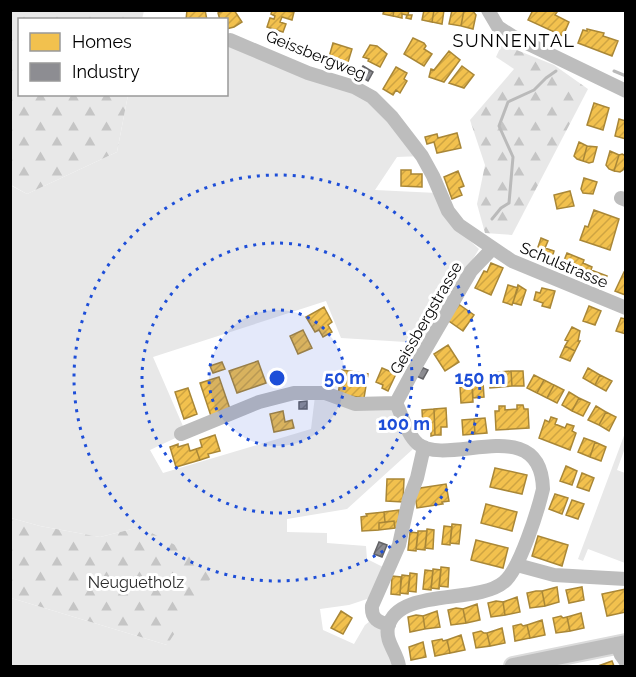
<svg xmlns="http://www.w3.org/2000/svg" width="636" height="677" font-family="Raleway,sans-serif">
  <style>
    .grass { fill: #e8e8e8 }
    .forest { fill: url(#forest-firs) }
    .homes { fill: url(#homes-hatch); stroke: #a98737; stroke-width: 1.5 }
    .industry { fill: url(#industry-hatch); stroke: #636366; stroke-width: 1.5 }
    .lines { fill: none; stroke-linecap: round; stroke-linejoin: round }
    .stream { stroke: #bababa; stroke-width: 3 }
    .major-casing { stroke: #dbdbdb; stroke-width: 20 }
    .minor { stroke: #bdbdbd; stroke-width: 14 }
    .major { stroke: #bdbdbd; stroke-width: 16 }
    .ring { fill: none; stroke: #1d4ed8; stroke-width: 3; stroke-dasharray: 3 6 }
    .labels { text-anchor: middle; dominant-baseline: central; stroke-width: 6; stroke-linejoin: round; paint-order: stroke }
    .street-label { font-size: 16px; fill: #000; stroke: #fff }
    .park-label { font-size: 16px; fill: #2c2c2c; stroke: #fff }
    .neighbourhood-label { font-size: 18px; letter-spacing: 1.5px; fill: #000; stroke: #fff }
    .centre { fill: #1d4ed8; stroke: #fff; stroke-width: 3 }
    .ring-label { font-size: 18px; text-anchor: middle; font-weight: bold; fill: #1d4ed8; stroke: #fff; stroke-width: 6; stroke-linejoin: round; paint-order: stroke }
  </style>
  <defs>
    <pattern id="forest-firs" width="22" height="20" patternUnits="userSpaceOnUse" patternTransform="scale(1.5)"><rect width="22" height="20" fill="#e8e8e8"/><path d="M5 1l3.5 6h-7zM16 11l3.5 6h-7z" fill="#c5c5c5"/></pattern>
    <pattern id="homes-hatch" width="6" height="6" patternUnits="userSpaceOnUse" patternTransform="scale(1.5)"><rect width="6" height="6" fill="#f2c14e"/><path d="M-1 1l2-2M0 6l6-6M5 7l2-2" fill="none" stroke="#cea442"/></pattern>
    <pattern id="industry-hatch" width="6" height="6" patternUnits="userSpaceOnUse" patternTransform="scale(1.5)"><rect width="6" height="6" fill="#8d8d92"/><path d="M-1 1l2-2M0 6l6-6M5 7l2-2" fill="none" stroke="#717175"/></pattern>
  </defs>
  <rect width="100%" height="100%" fill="#fff"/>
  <path class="grass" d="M227,39L360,90L422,156L397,157L375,190L437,193L448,221L479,249L422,343L341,338L326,301L153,357L186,433L150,450L163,473L311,429L315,396L391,408L413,449L347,509L287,519V532L327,533V543L366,546L367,559L389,570L376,596L349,605L320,609L323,630L354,644L365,625L374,618L380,622L399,666H11V598L167,645L140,527L100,537L40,526L11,518L10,185L27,194L117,152L128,95L226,94Z
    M625,433V448L617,470L625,473V563L588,549L583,561L578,559Z"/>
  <path class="forest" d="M10,11H144L142,19L20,20V94L128,95L117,152L27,194L11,185Z
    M502,44L554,65L588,89L512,235L485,233L477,204L485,165L470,120L514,69L496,57Z
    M11,518L40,526L100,537L140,527L218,567L167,645L11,598Z"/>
  <path class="homes" d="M187,10H205L207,20H186Z
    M226,10H234L242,22L234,27L226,29V20H220L218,13Z
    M272,10L294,12L292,20L282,17L280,22L286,24L283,32L267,27L270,18L274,19L275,16L271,14Z
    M384,10H394L393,16L383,14Z
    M394,10H409L408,15H412L411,19L406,18L407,15L402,14V18L393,16Z
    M424,10H434L432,22L422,20Z
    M434,10H444L442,24L432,22Z
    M452,10H464L461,26L449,24Z
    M464,10H472L476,15L473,29L461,26Z
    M533,10H553L557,12L555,15L569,22L563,36L528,20Z
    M587,29L604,33L603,36L618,41L612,56L578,43L583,30L587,31Z
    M413,38L424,43L426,46L424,49L432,54L424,66L404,54Z
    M333,43L352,49L345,72L335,69L336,63L334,59L329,57Z
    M370,45L377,46L387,54L380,67L368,61L369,59L363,57Z
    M449,51L460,60L444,82L429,77L431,69L434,70Z
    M462,66L474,75L464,88L449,83Z
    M396,67L407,73L404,79L407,81L400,93L396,90L393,95L383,89Z
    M594,103L609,108L603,130L587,125Z
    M619,119L626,121V139L615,136Z
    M457,133L461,148L437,153L434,142L427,144L425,137L437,134L438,138Z
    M579,142L587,146L583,161L577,159L574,156Z
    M587,146L597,147L593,162L589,163L583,161Z
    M610,151L619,155L614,171L609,169L606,165Z
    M622,154L626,156V164L623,170L620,172L614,171L619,155Z
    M401,170H411V174H422V187L401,186Z
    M458,171L464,186L459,188L462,195L452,199L444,177Z
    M584,178L597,182L593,194L583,193L581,189Z
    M570,191L574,206L557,209L554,195Z
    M594,210L619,219L610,250L580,240L585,226L588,227Z
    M541,238L548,241L545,248L554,251L550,265L534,259Z
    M567,253L584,260L583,263L592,267L591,270L607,276L603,287L590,281L592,276L569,269L571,265L563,263Z
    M491,263L503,268L491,295L475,288L484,271L487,272Z
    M624,272L626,273L625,295L615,291Z
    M508,285L518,288L512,305L503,302Z
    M518,285L526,290L521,305L513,303Z
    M542,288L555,291L550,308L542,306L543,303L534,300L536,292L540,293Z
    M457,303L474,315L463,331L446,319Z
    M589,306L601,311L595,325L583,321Z
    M324,307L332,322L328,325L332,332L323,337L319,330L315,332L306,317Z
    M621,318L626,319V334L616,331Z
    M572,327L580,331L578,341H580L575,351L565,346L568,341L565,340Z
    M303,330L312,348L298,354L290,336Z
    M448,345L459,362L445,371L434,354Z
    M565,346L575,351L570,361L560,357Z
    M258,361L266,383L237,393L229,371Z
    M222,362L225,369L213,373L210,366Z
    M382,368L396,374L388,391L382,388L383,385L376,382Z
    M588,368L600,375L595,385L583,378Z
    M342,370L368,374L364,398L338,394Z
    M511,371H523L524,386H512Z
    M511,371L512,386L501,387L500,372Z
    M500,372L501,387L490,388L489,373Z
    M534,375L544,380L537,393L527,388Z
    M600,375L612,381L606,391L595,385Z
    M219,377L230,409L211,416L200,383Z
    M544,380L554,385L547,398L537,393Z
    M483,382L484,397L473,398L472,383Z
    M554,385L564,390L557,403L547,398Z
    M472,386L473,402L461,403L460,387Z
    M188,388L197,414L184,419L175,392Z
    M569,392L579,398L572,411L562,405Z
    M579,398L590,403L583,416L572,411Z
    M517,405H523L524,409H528L529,428L496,430L495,411H499V406H505V410L517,409Z
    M596,406L606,412L599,425L588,420Z
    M446,408L447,427H441V435H435L434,409Z
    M434,409L435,435L431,436V428H423L422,410Z
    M283,411L285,422L292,420L294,428L274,432L270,414Z
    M606,412L616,417L609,431L599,425Z
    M551,417L557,419L555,424L565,428L567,424L574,426L572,431L576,433L570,450L539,438L545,420L549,422Z
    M485,418L487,433L475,434L474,419Z
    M474,419L475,434L463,435L462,420Z
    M215,435L220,451L208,454L209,457L200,460L196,449L202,447L200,440Z
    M584,438L595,442L590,457L578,452Z
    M595,442L606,447L601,461L590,457Z
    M178,444V447L188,444L190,451L196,449L200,460L176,467L170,447Z
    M566,466L577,471L572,485L560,481Z
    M495,468L527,475L522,494L490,487Z
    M582,473L594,478L589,491L577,487Z
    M387,479H404L403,502L386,501Z
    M446,484L449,501L442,502L443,504L417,508L414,489Z
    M555,494L568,498L562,514L549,509Z
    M572,500L584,504L578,519L566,515Z
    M486,504L517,512L512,531L481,523Z
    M399,510L400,527L395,528L394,521L385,522L384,512Z
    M384,512L385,522L379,523V530L362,531L361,517L367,516L366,514Z
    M394,521L395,528L379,530V523Z
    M452,524L461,525L459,544L450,543Z
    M444,526L452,527L450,545L442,544Z
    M427,529L434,530L433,549L425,548Z
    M418,531H427L425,550L416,549Z
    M410,532L418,533L416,551L408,550Z
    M538,536L568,545L562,566L532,556Z
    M476,540L508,548L503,568L471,560Z
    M441,567L449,568L448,587L439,586Z
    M433,569L441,570L439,589L431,588Z
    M425,570L433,571L431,590L423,589Z
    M410,573L417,574L416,592L408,591Z
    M402,575L410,576L408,594L400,593Z
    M392,576L401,577L400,595L391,594Z
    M557,587L559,602L545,606L542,591Z
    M582,587L584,600L569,603L566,590Z
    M626,589V612L607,616L602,594Z
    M536,591H542L545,606L530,608L527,593Z
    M517,597L520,612L505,615L503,602Z
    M496,601L503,602L505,615L491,617L488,603Z
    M477,604L480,620L466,623L463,609Z
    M456,608L463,609L466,623L451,625L448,610Z
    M341,611L352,618L343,634L331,628Z
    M437,611L440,627L425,629L423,616Z
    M581,613L584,628L570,631L567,617Z
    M416,615L423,616L425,629L410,632L408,617Z
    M561,616L563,618L567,617L570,631L556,633L553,618Z
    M542,620L545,635L530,638L527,625Z
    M521,624L523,626L527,625L530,638L515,641L513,626Z
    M502,628L505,643L490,646L487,633Z
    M481,631L484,633H487L490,646L476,648L473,633Z
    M461,635L465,650L450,653L447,640Z
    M442,639L443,641L447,640L450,653L435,656L432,641Z
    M423,642L426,657L411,660L409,647Z
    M612,661L614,666H598Z"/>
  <path class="industry" d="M270,33L283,37L281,45L268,40Z
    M363,66L373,72L368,81L358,75Z
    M419,366L428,370L423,379L414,375Z
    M307,401V409H299V402Z
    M379,542L387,545L382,557L374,554Z"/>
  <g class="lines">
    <path class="stream" d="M614,71L626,76
      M492,219L501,208L509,203L513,157L499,126L508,102L534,90L546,78L556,71"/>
    <g class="major-casing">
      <path id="major" d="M513,666L626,643"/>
    </g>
    <path class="minor" d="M488,10L498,27L512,36L626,91
      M230,40L308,73L354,87L372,97L392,117L422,156L433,176L448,211L459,225L512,261L626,308
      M621,198L626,200
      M396,403C402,415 407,435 418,444C449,468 541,411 543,489C538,510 520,569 504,582C477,605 398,587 388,627C385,642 397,652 399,666
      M396,403L418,362L471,271L492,249
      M181,434L259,402L294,393H325L355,404L396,403
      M517,565L554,575L626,579
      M389,625C378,622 371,619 372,606L399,545L409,499L417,478L424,447
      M617,644L621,655L626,662"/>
    <use href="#major" class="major"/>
  </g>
  <circle cx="277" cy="378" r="68" fill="#1d4ed8" fill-opacity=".12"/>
  <g class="ring">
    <circle cx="277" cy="378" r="68"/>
    <circle cx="277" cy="378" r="135"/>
    <circle cx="277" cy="378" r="203"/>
  </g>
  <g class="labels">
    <g class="street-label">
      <text transform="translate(316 55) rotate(22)">Geissbergweg</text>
      <text transform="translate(564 265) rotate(23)">Schulstrasse</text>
      <text transform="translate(426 318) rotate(-60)">Geissbergstrasse</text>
    </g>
    <g class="park-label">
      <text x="136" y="582">Neuguetholz</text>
    </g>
    <g class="neighbourhood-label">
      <text x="514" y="40">SUNNENTAL</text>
    </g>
  </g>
  <circle cx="277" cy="378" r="9" class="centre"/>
  <g class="ring-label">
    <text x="345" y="384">50 m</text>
    <text x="480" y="384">150 m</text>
    <text x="404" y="430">100 m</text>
  </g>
  <rect width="636" height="677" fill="none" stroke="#000000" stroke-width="24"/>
  <rect x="18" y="18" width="210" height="78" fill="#ffffff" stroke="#999999" stroke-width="1.5"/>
  <rect x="30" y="33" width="30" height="18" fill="#f2c14e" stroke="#999999" stroke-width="1.5"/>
  <text x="72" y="48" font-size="18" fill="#000000">Homes</text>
  <rect x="30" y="63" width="30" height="18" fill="#8d8d92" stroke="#999999" stroke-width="1.5"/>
  <text x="72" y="78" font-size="18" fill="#000000">Industry</text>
</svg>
